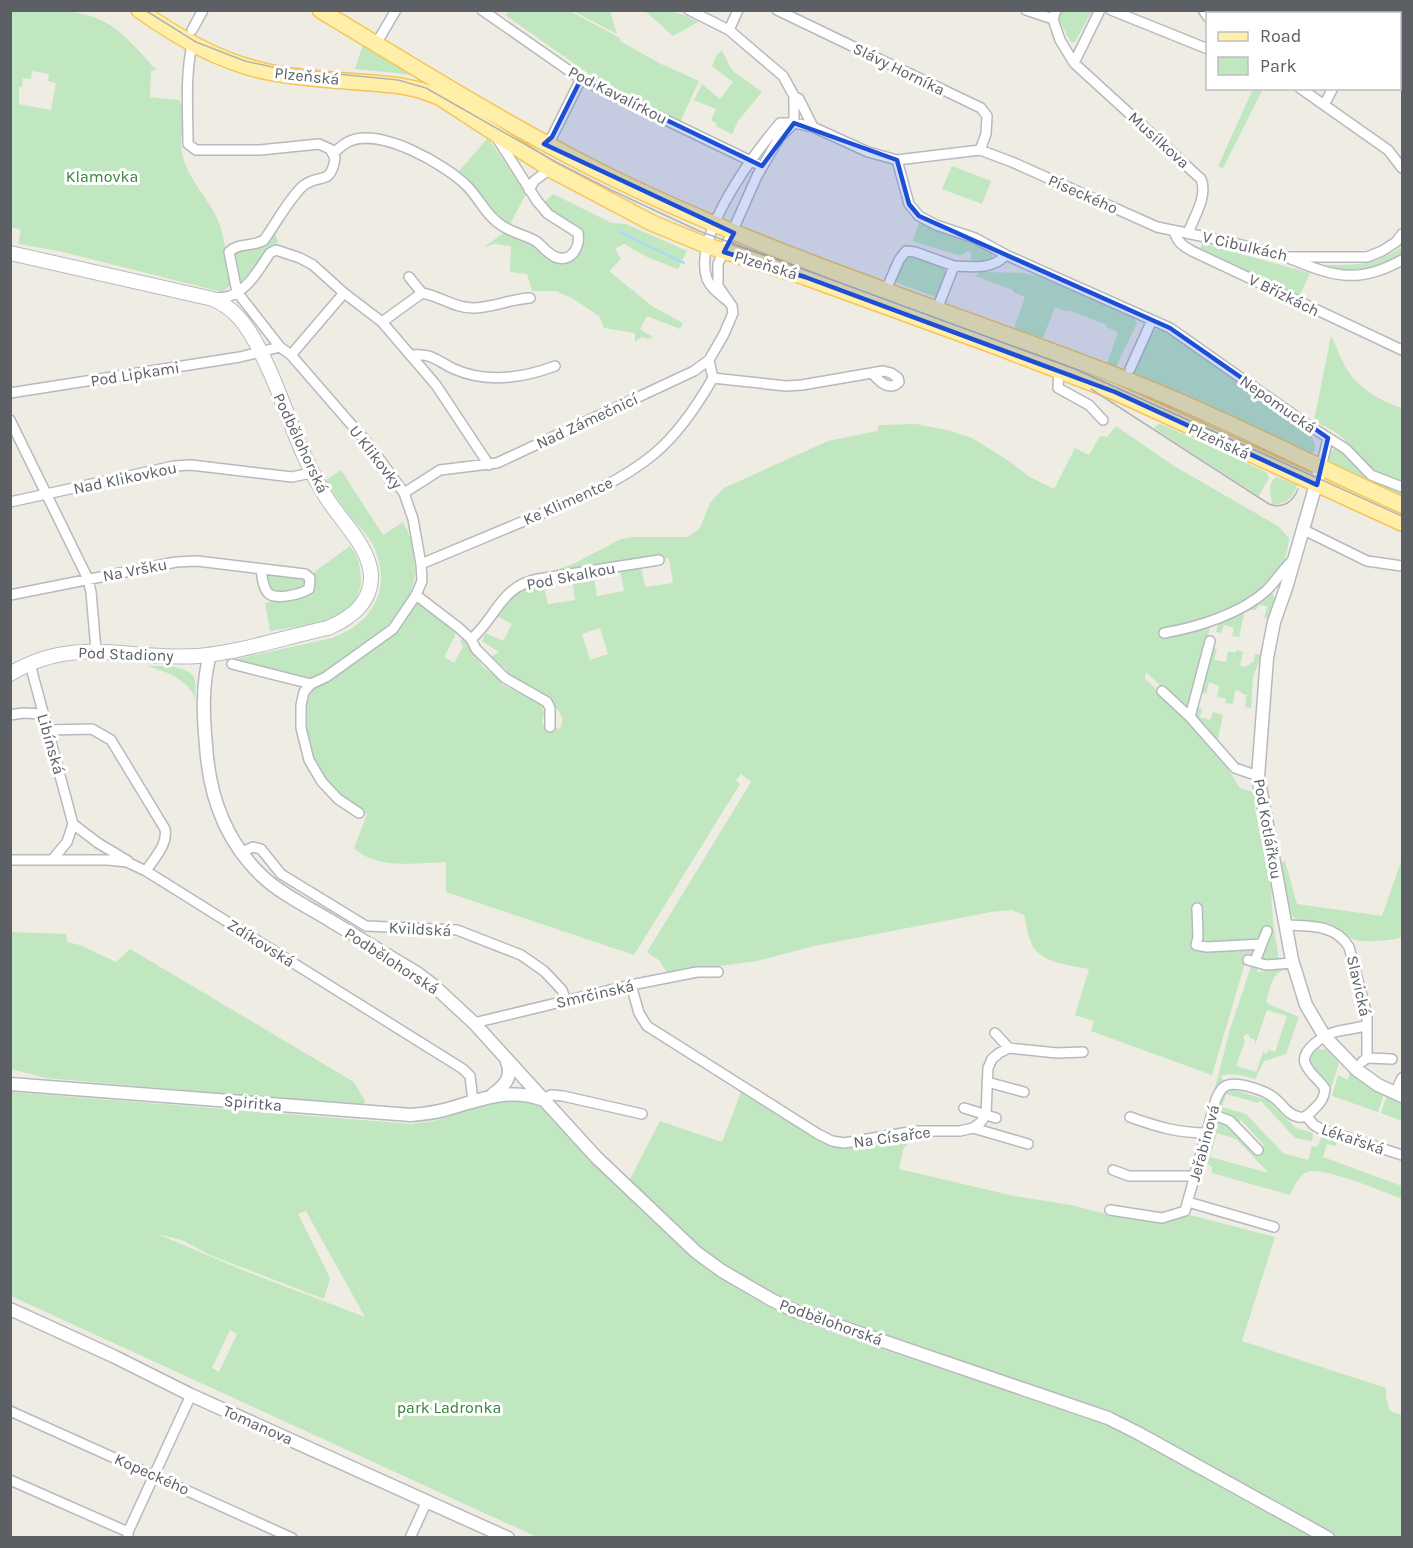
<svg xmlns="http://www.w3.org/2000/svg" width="1413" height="1548" font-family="Karla,sans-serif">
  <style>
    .green { fill: #c0e7bf; fill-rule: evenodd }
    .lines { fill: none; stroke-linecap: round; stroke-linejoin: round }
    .stream { stroke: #a3d9ff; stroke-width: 2 }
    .minor-casing { stroke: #b6babe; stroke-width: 12 }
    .tertiary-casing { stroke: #b6babe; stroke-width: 15 }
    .secondary-casing { stroke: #b7bbc0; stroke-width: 16 }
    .primary-casing { stroke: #f5c556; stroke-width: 18 }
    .minor { stroke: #fff; stroke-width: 9 }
    .tertiary { stroke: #fff; stroke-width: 12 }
    .secondary { stroke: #fff; stroke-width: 14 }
    .primary { stroke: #ffefa8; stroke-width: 15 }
    .tram { stroke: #b3b4b5; stroke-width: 1.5 }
    .marked { fill: #1d4ed8; fill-opacity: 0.2; stroke: #1d4ed8; stroke-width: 4.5; stroke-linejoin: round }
    .labels { text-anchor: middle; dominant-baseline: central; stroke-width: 6; stroke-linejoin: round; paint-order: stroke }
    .street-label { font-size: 16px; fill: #5c6065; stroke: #fff }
    .park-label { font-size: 16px; fill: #328534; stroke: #fff }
  </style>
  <rect width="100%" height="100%" fill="#efece4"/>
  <path class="green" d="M11,11C43,11 81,6 110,25C125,34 144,57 157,70L151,71L150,97L179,100C190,116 178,136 182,154C188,178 204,193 215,214C226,234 227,264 230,286L222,292L59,251L18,244L21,230L11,227ZM32,71L49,74L48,81L56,83L51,110L19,104V87H22L23,78L31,79Z
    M509,11H570L620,38V41L659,63L699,81L680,122L609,88L505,15Z
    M573,11H610L617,34L575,12Z
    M645,11C666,10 680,11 698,22L673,36Z
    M1062,11H1092L1075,42H1071L1058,18Z
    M363,44L414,75L355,69Z
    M722,51L732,70L762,92L738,121L732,134L716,126L717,124L711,120L716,109L694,100L702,84L720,99L733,82L712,66L717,54Z
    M1253,89H1263L1223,168L1218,166Z
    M488,138L526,194L510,224L494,213L476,188L459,171Z
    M952,166L991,181L982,204L942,189Z
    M553,194L612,223L626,224L687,251L678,269L649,258L624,244L615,249L621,259L609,271L652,306L683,323L680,329L647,316L640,329L653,337L648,339L642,337L635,342V333L604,328L599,316L572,298L556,291H532L527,274L510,272L511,246L494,244L484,247L505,232L532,242L558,262L580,251L583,238C577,226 554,214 542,204Z
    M919,223L989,250L992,253L993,259C987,264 976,265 971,261V253L967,251L962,255H957L912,241Z
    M275,232L278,242L267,251L240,284L235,255L238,250L263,246Z
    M1202,243L1310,273L1299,297L1200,250Z
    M1402,247V255C1377,267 1354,274 1325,267L1326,265C1360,265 1373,265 1402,247Z
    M910,255L943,265L947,275L938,298L893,281L906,256Z
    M984,272L1023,273L1035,275L1133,316L1137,323L1116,367L1107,363L1118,332L1106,327L1107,325L1068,310L1067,312L1055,307L1043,338L1014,328L1025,297L1013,292V290L975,276L979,273Z
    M1159,329L1188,346L1310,434L1315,443V451L1311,454L1132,373L1153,331Z
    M1331,336C1337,347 1341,361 1348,371C1360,390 1382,401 1402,408V482C1374,475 1361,459 1343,438C1336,431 1323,426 1314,421Z
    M916,424L947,430L972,438L1009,461L1028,476L1054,489L1075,448L1089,455L1100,436L1107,437L1116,426L1174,466L1278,526L1289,538C1287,552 1285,567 1276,578C1255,603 1198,622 1168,634L1182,635L1183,632L1205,626L1210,627L1189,708L1183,707L1146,672L1145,679C1184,715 1213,743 1240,788L1256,793L1255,809L1271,889L1273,923L1279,960L1269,962L1248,953L1212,1075L1091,1031L1094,1021L1075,1015L1089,969C1070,965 1038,963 1031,942C1027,934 1027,924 1024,915L1012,910L991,912L814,946L757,961L667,973L660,961L647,952L751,782L741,774L736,780L740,784L634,955L446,892V862C417,863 377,870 354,848L367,814C359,809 350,805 343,799C313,774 294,725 311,688L328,681L354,659L394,634L407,615L416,597L455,630V636L444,657L454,663L463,647L460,640L463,639L483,667L502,681L501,684L540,703L544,713L542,724L560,729L563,719C554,697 529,687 509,676L507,670L491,657L499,652L482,641L486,633L503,641L512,624L495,615L513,595L514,596C518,587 533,585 543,582L548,604L575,600L572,577L593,574L597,596L624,591L620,568L641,565L645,587L673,583L669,558L661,559L659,554L541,575L573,564L621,539L632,537H688L700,528L710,503L724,488L828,441L877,431L879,425ZM600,628L608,654L590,660L582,634Z
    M1158,424L1163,425L1266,472L1269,478L1259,496L1154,428Z
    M1337,447L1402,491V497L1330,464L1328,456L1330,451Z
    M341,470L383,535L403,522L413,543L415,575L412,589L404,608L394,620L324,676L308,679L228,661L332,638C374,623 393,587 373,545C368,535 357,525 350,516C341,505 334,493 325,481Z
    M1276,477L1297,485C1293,498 1286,505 1272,504C1271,494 1267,484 1276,477Z
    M350,546C358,556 361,567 361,581C358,624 302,625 270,631L265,603L309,593L313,589L314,572Z
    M267,573L304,577L308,580L307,587L284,593L270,592L266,576Z
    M1273,594L1276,601L1272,619L1264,618L1267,606L1259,605L1256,610H1245L1239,637L1232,636L1234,628L1224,625L1221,633L1216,632L1219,620L1268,595Z
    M1212,647L1217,649L1214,660L1226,662L1228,651L1236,653L1237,650L1243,652L1240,666L1246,667L1247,665H1250L1251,662L1253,663L1255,654L1262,655L1253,677L1251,708L1245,707L1246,696H1249L1241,693V691L1235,690L1233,704L1225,703L1226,699L1217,697L1219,686L1209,682L1206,694L1200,692Z
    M147,666C160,666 184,664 193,676C197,681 195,693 195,699C190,680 163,670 147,666Z
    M1196,708L1202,709L1200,717L1210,720L1213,712L1223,715L1217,743L1193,718Z
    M1402,859V937C1392,941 1362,943 1352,939C1343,935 1337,928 1327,925C1315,921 1302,925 1292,916L1280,863L1285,861L1297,904L1382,916Z
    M10,932L66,934L67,942L80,945L116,962L130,949L354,1082L365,1101L363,1106L46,1078L11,1069Z
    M1254,958L1259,962L1257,972L1286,967L1287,970C1272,970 1270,989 1266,1001L1268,1004L1299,1017L1286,1054L1264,1061L1255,1079C1243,1076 1233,1072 1221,1076L1223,1081L1215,1088L1230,1029ZM1267,1010L1287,1016L1275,1052L1269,1050L1266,1054L1263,1052L1256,1072L1236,1066L1245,1041L1243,1036L1248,1034L1250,1038L1255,1040V1045Z
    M1319,1048L1321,1050L1326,1049L1339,1063L1329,1094C1329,1077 1305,1071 1312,1054Z
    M1350,1072L1384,1094L1378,1112L1332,1096L1338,1075L1348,1080Z
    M1235,1090L1267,1100L1296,1128L1313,1133L1312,1141L1295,1138L1261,1101L1258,1103L1226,1094L1222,1107L1246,1114L1283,1153L1308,1160L1312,1146L1317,1147L1322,1136L1338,1141L1335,1146L1327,1144L1323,1157L1402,1186V1199C1384,1192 1322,1166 1307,1172C1298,1176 1294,1187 1290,1195L1212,1173V1167L1205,1162L1217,1120L1235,1131L1256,1153L1264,1145L1241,1120L1237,1124L1219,1112C1222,1102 1222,1090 1235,1090ZM1217,1133L1236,1139L1269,1173L1210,1157Z
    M11,1092L412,1124L433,1121L503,1099L526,1100L539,1106L606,1176L691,1252L736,1288L769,1307L817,1327L1124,1431L1316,1537H537L11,1296ZM306,1211L365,1317L240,1269L155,1233L184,1241L210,1255L324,1299L330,1278L298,1214ZM230,1330L237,1334L219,1372L212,1368Z
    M741,1092L820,1142C850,1154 880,1143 911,1138L903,1150L899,1169L1014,1196L1071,1205L1106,1214L1163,1222L1190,1215L1275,1237L1242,1341L1386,1388V1398L1390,1411L1402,1415V1537H1337L1139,1427L799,1309L762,1291L713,1259L629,1181L660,1121L722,1142Z
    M1387,1095L1402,1102V1121L1381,1113Z"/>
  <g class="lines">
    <path class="stream" d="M620,232L684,263"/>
    <g class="minor-casing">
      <path id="minor" d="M482,10L581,79L757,164
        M689,10L729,30L783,76L794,96V123
        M777,10L981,108L987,116L986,134L980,150
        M1026,10L1053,19
        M1056,10L1053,19L1060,40L1074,63L1201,179C1208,196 1194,217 1188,233
        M1111,10L1208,49
        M1203,10L1208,17
        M1325,10L1331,14
        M1371,14L1372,10
        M192,30L203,10
        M729,30L738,10
        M376,44L396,10
        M192,45C185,76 188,111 188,144L196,150H260L319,144L330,149L335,158C331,187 318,173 303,186C290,197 275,225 264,240C254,247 239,242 229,252L237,292L280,347
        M1400,49L1402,50
        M1074,63L1100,10
        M1300,88L1388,150L1402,168
        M794,96L799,99L813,127
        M1324,105L1333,88
        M544,144L552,137L581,79
        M333,153C338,150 343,144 348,142C379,126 447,165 468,187C480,200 486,215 501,225C511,232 524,235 534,240C541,244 545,251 552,255C568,266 581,249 578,233L548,214L537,201L497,138
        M897,160L909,204L919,216L936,225L975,238L1006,255L1170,328L1305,423L1346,449L1371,475L1402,487
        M529,190L534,181L550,169
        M1174,231C1177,242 1183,246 1192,251L1402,350
        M1291,259C1335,277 1359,284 1402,260
        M954,266C973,267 992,270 1006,255
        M409,277L422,293
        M886,290L899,260L906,251L915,252L954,266L937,309
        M213,299C219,297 226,298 232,295C249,288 259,269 270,253L276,250L300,258L313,265L344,293L382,322L436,385L489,465
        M729,302C722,296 711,289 707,279C692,236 753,155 780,123H794L813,127L868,152L897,160L980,150L1012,162L1157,227L1230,242L1287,257H1367L1382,251L1396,242L1402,234
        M382,322L422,293C440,296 454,308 473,308C492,308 510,299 530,298
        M291,355L344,293
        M410,355C433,353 435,360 454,369C486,383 523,378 555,366
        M1130,369L1152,320
        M1059,371L1058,388L1089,405L1103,420
        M713,378L786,386L802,385L883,371L891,373L898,378L899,382C889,392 879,381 872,373
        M10,393L240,357L280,347L291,355L370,446L404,493L413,519L421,564L422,581L416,595L459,628L471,639L476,649L505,678L547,702L550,708V727
        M10,420L88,579L91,592L96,650
        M1321,467L1328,438
        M404,493L440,470L497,463L694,371L709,360L724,334L733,313L732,306L718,286V264L757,176L779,138L794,123
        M10,502L174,466L191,465L292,477L311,473
        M1302,529L1367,561L1402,566
        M421,564C460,548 498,532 536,516C577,499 619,483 654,454C679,433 697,406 713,378L709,360
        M10,595L176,562L197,561L305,574L310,578L309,589C301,594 278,600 269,594C263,589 262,576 261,569
        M1164,633C1198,627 1240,614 1266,591C1276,581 1283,569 1294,559
        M471,639C496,619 499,587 538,579L659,560
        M30,664L73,824L98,843L128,861
        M232,664L311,684
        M1162,691L1190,717L1235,768L1258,776
        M10,715L23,713L42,714
        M1190,717L1210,641
        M47,730L92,729L111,740L165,829C168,845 154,858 146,871
        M359,813L338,799L322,782L309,760L301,728V705L304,692L311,684L326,677L393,629L416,595
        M242,852L253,847L261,849L281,874L366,926L457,930L521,955L544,971L562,990L566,1001
        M10,860H108L127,862L146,871L463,1069L470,1076L473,1101
        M52,860L67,842L73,824
        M1197,908L1198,937L1196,945L1207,947L1262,944
        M1248,960L1266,965L1292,963
        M1255,961L1267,931
        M631,985L639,1013L647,1026L818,1134L832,1141L844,1143L915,1131H960L973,1128L980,1123L986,1115L988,1068L992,1059L999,1053L1009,1048L1057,1053L1083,1052
        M474,1023L631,985L697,972H718
        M995,1033L1009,1048
        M1367,1058L1392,1059
        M1362,1062L1367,1058V1025
        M987,1082L1024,1092
        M1395,1093L1402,1078
        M542,1099L551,1095L563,1096L642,1114
        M964,1108L996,1118
        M1212,1114L1230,1121L1258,1150
        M1130,1117C1158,1127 1178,1133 1207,1133
        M1307,1117L1314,1125L1321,1129L1402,1155
        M973,1128L1028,1144
        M1113,1170L1129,1176H1195
        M1188,1202L1274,1227
        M1110,1210L1162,1218L1185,1211L1216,1099C1219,1093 1221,1087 1228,1085C1239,1082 1264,1090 1273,1097C1282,1103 1287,1115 1299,1117C1306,1118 1309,1114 1314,1109C1321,1103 1324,1098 1325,1089C1320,1080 1309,1074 1305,1063C1301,1050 1324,1035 1335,1032C1346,1029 1356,1029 1367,1025V1015L1349,947C1335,924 1309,926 1285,925
        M10,1411L292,1538
        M10,1480L128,1532
        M128,1538V1532L191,1395
        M410,1538L427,1501"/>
    </g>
    <g class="tertiary-casing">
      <path id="tertiary" d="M1321,467L1286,588L1274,622L1267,658L1258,776L1292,960L1306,1005L1325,1037L1357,1070L1378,1085L1402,1096
        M210,654C202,685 203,714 206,745C209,795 225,841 262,876C281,894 308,907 331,921C359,938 388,956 417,973L433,985L474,1023L596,1157L696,1252L722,1271L772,1300L795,1311L1108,1418L1138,1433L1328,1538
        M10,1084L411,1115C422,1114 433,1113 444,1110C477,1101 507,1087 541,1099
        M493,1094C505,1086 513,1076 507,1062
        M10,1309L113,1356L191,1395L508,1538"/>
    </g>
    <g class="secondary-casing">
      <path id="secondary" d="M10,253L213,299C231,307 242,319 252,336C282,387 294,447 326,497C341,521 369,546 371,575C372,603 351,618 328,628C285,637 242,652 198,656C131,661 75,634 10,674"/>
    </g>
    <g class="primary-casing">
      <path id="primary" d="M139,10C179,38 220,62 268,72C311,81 357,80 401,86L420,90L439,97L550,169L652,223L708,246L805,277L992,345L1115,392L1402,523
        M320,10C418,69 514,130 617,180C784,261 963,315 1135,383C1226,419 1313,465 1402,505"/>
    </g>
    <use href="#minor" class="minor"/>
    <use href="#tertiary" class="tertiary"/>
    <use href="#secondary" class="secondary"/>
    <use href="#primary" class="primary"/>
    <path class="tram" d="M145,10L196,42L245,61L277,68L398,80L426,88L556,162L611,190L699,231L1075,369L1402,516
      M1091,389L1269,504C1283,509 1293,502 1298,489"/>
  </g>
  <path class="marked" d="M581,79L762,166L794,123L897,160L909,204L919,216L1170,328L1328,438L1317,485L1115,392L805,277L724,252L734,233L544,144L552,137Z"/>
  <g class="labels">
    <g class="street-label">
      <text transform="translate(899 69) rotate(26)">Slávy Horníka</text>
      <text transform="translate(307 76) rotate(6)">Plzeňská</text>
      <text transform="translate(618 95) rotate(27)">Pod Kavalírkou</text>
      <text transform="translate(1159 140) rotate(42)">Musílkova</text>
      <text transform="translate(1083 194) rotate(24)">Píseckého</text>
      <text transform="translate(1245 246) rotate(13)">V Cibulkách</text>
      <text transform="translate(766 265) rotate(17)">Plzeňská</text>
      <text transform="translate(1284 295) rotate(26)">V Břízkách</text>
      <text transform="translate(135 374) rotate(-9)">Pod Lipkami</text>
      <text transform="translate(1278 404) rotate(35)">Nepomucká</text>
      <text transform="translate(587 421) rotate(-25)">Nad Zámečnicí</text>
      <text transform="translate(1219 441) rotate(25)">Plzeňská</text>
      <text transform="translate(301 443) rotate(65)">Podbělohorská</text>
      <text transform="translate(376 457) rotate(52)">U Klikovky</text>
      <text transform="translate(125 478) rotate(-12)">Nad Klikovkou</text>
      <text transform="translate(568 501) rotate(-24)">Ke Klimentce</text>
      <text transform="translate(135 570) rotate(-11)">Na Vršku</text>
      <text transform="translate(571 576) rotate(-11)">Pod Skalkou</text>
      <text transform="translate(126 654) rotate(2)">Pod Stadiony</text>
      <text transform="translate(51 744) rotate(74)">Libínská</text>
      <text transform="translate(1268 829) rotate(80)">Pod Kotlářkou</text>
      <text transform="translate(420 929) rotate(3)">Kvildská</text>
      <text transform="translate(261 943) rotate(32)">Zdíkovská</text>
      <text transform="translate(392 961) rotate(33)">Podbělohorská</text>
      <text transform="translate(1359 986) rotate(77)">Slavická</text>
      <text transform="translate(595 994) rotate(-13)">Smrčinská</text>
      <text transform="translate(253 1103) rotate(5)">Spiritka</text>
      <text transform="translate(892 1137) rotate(-8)">Na Císařce</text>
      <text transform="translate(1353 1139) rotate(19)">Lékařská</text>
      <text transform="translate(1204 1143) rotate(-75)">Jeřabinová</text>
      <text transform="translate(831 1322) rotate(20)">Podbělohorská</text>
      <text transform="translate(258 1425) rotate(24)">Tomanova</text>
      <text transform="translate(152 1474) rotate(24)">Kopeckého</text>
    </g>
    <g class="park-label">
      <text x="102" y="176">Klamovka</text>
      <text x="449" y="1407">park Ladronka</text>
    </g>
  </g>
  <rect width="1413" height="1548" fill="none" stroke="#5c6065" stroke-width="24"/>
  <rect x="1206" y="12" width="195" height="78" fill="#ffffff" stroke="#bebfc1" stroke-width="1.5"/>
  <rect x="1218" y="32" width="30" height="9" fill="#ffefa8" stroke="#bebfc1" stroke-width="1.5"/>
  <text x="1260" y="42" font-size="18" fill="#5c6065">Road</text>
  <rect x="1218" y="57" width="30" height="18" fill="#c0e7bf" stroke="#bebfc1" stroke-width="1.5"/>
  <text x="1260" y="72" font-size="18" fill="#5c6065">Park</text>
</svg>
